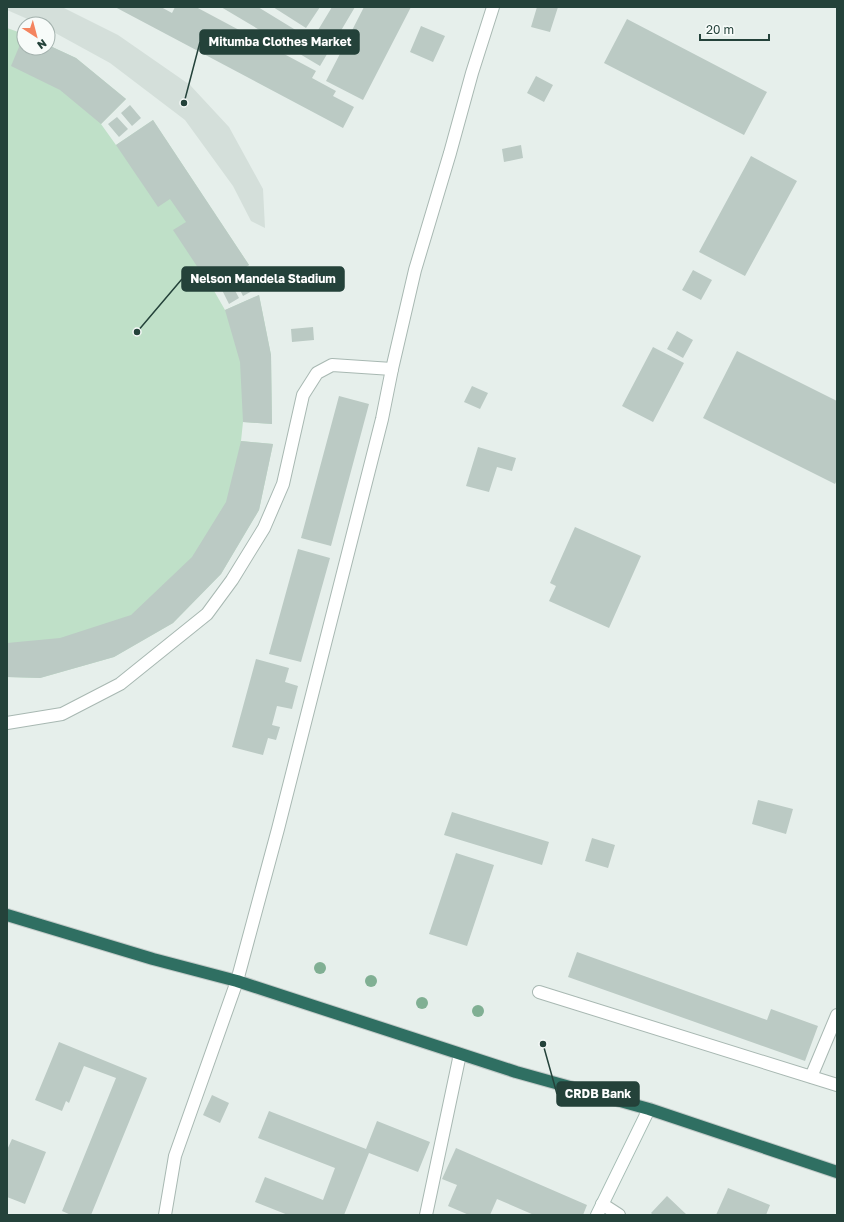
<svg xmlns="http://www.w3.org/2000/svg" width="844" height="1222" font-family="'Golos Text',sans-serif">
  <style>
    .built { fill: #d4dfda }
    .green { fill: #bfe0c8 }
    .building { fill: #bbcac4 }
    .lines { fill: none; stroke-linecap: round; stroke-linejoin: round }
    .lane-casing { stroke: #a8b8b2; stroke-width: 14 }
    .street-casing { stroke: #a8b8b2; stroke-width: 14 }
    .secondary-casing { stroke: #a4bbb3; stroke-width: 14 }
    .highway-casing { stroke: #c2cac8; stroke-width: 14 }
    .lane { stroke: #fff; stroke-width: 12 }
    .street { stroke: #fff; stroke-width: 12 }
    .secondary { stroke: #fff; stroke-width: 12 }
    .highway { stroke: #2f6f62; stroke-width: 12 }
    .tree { fill: #80af93 }
    .leader { fill: none; stroke: #24423a; stroke-width: 1.5 }
    .callout-dot { fill: #24423a; stroke: #f7fbf9; stroke-width: 1.5 }
    .callout { fill: #24423a; stroke: #24423a; stroke-width: 1.5 }
    .callout-label { font-size: 12px; text-anchor: middle; font-weight: bold; fill: #fff }
  </style>
  <rect width="100%" height="100%" fill="#e6efeb"/>
  <path class="built" d="M7,7H62L118,35L190,85L229,127L263,189L265,228L251,221L233,186L185,120L110,63L48,29V24H39L7,10Z"/>
  <path class="green" d="M7,28L24,34V48H48V45L76,58L126,99L101,124L116,145L153,120L249,265L213,289L225,310L259,295L271,355L272,424L243,422L241,441L273,444L259,510L221,574L173,623L114,657L40,678L7,677Z"/>
  <path class="building" d="M115,7H161L172,13L175,7H196L316,71L312,78L336,91L333,96L354,107L343,128Z
    M221,7H258L312,40L332,7H355L320,66Z
    M273,7H320L306,28Z
    M364,7H411L363,100L326,81Z
    M537,7H558L550,32L531,27Z
    M627,19L767,92L744,135L604,63Z
    M421,26L445,36L433,62L410,52Z
    M24,35V48H48V45L76,58L126,99L101,124L60,90L11,66Z
    M536,76L553,85L544,102L527,93Z
    M130,105L141,118L132,126L121,113Z
    M117,117L128,129L119,137L108,124Z
    M153,120L249,265L212,289L173,230L186,222L170,199L158,207L116,145Z
    M521,145L523,158L504,162L502,149Z
    M751,156L797,181L745,276L699,252Z
    M693,270L712,280L701,300L682,290Z
    M246,275L254,290L243,296L235,280Z
    M231,283L239,298L229,304L221,288Z
    M259,295L271,355L272,424L243,422L240,362L225,310Z
    M313,327L314,340L292,342L291,329Z
    M677,331L693,340L683,358L667,349Z
    M653,347L684,363L653,422L622,406Z
    M737,351L837,401V480L835,484L703,418Z
    M472,386L488,393L480,409L464,402Z
    M339,396L369,404L331,546L301,538Z
    M241,441L273,444L259,510L221,574L173,623L114,657L40,678L7,677V643L60,638L131,615L192,557L226,502Z
    M478,447L516,458L512,471L497,467L489,492L466,486Z
    M575,527L641,556L609,628L549,601L556,586L550,583Z
    M298,549L330,558L301,662L269,654Z
    M256,659L289,668L285,682L298,686L292,709L277,706L272,725L280,727L276,740L268,738L263,755L232,747Z
    M758,800L793,809L786,834L752,824Z
    M452,812L549,842L542,865L444,835Z
    M592,838L615,845L608,868L585,861Z
    M456,853L494,865L467,946L429,934Z
    M577,952L767,1020L771,1009L818,1026L805,1061L568,977Z
    M59,1042L147,1078L91,1215H71L62,1211L116,1078L84,1066L69,1103L66,1101L62,1111L35,1100Z
    M212,1095L229,1103L220,1123L203,1115Z
    M269,1111L366,1149L377,1121L430,1142L418,1172L369,1153L344,1215H288L255,1202L265,1177L323,1200L335,1168L258,1138Z
    M12,1139L46,1152L25,1204L7,1197V1150Z
    M456,1148L587,1205L583,1215H534L497,1199L490,1215H469L448,1206L457,1185L442,1179Z
    M728,1188L770,1205L766,1215H716Z
    M667,1196L687,1215H653L651,1213Z"/>
  <g class="lines">
    <g class="lane-casing">
      <path id="lane" d="M7,723L62,714L120,684L207,614L232,580L264,528L283,484L303,395L317,373L332,365L392,369
        M539,992L837,1085
        M811,1077L837,1015
        M165,1215L175,1156L237,981
        M426,1215L460,1054"/>
    </g>
    <g class="street-casing">
      <path id="street" d="M237,981L278,829L382,419L392,369L415,270L450,153L472,73L493,7
        M602,1204L619,1215"/>
    </g>
    <g class="secondary-casing">
      <path id="secondary" d="M597,1215L649,1109"/>
    </g>
    <g class="highway-casing">
      <path id="highway" d="M7,915L153,959L237,981L516,1072L649,1109L837,1172"/>
    </g>
    <use href="#lane" class="lane"/>
    <use href="#street" class="street"/>
    <use href="#secondary" class="secondary"/>
    <use href="#highway" class="highway"/>
  </g>
  <g class="tree">
    <circle cx="320" cy="968" r="6"/>
    <circle cx="371" cy="981" r="6"/>
    <circle cx="422" cy="1003" r="6"/>
    <circle cx="478" cy="1011" r="6"/>
  </g>
  <path class="leader" d="M184 103L200 42M137 332L182 279M543 1044L557 1094"/>
  <g class="callout-dot">
    <circle cx="184" cy="103" r="4"/>
    <circle cx="137" cy="332" r="4"/>
    <circle cx="543" cy="1044" r="4"/>
  </g>
  <g class="callout">
    <rect x="200" y="30" width="159" height="24" rx="4"/>
    <rect x="182" y="267" width="162" height="24" rx="4"/>
    <rect x="557" y="1082" width="82" height="24" rx="4"/>
  </g>
  <g class="callout-label">
    <text x="280" y="46">Mitumba Clothes Market</text>
    <text x="263" y="283">Nelson Mandela Stadium</text>
    <text x="598" y="1098">CRDB Bank</text>
  </g>
  <rect width="844" height="1222" fill="none" stroke="#24423a" stroke-width="16"/>
  <g transform="translate(36 36) rotate(144)"><circle r="19" fill="#f7fbf9" stroke="#a3b1ad"/>
  <path d="M0-3L7 15L0 10L-7 15Z" fill="#f4845f"/>
  <text y="-6" font-size="11" font-weight="bold" text-anchor="middle" fill="#24423a">N</text>
  </g>
  <path d="M700 34v6h69v-6" fill="none" stroke="#24423a" stroke-width="2"/>
  <text x="706" y="34" font-size="12" fill="#24423a" stroke="#f7fbf9" stroke-width="3" paint-order="stroke">20 m</text>
</svg>
